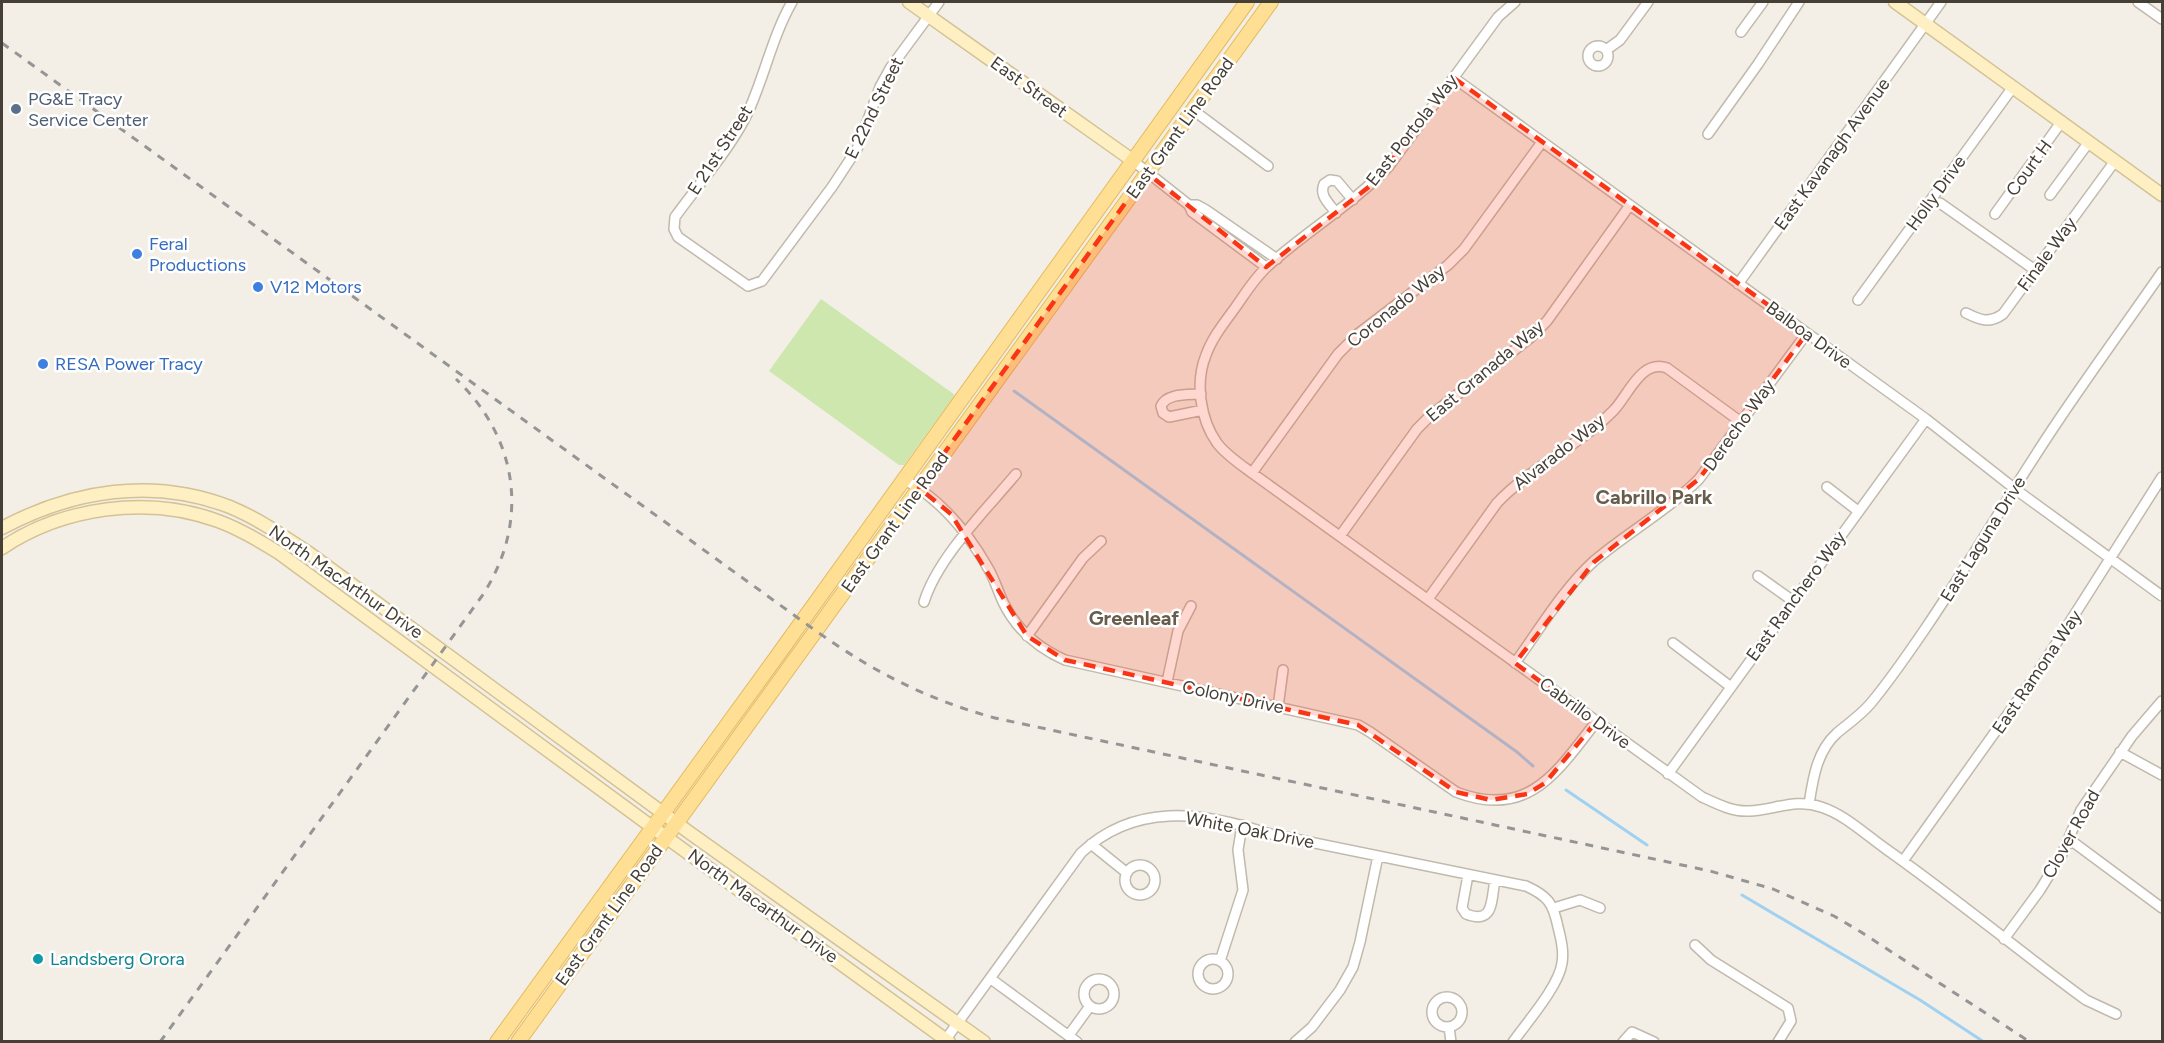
<svg xmlns="http://www.w3.org/2000/svg" width="2164" height="1043" font-family="Figtree,sans-serif">
  <style>
    .green { fill: #cee7ae }
    .lines { fill: none; stroke-linecap: round; stroke-linejoin: round }
    .stream { stroke: #a1d1f0; stroke-width: 3 }
    .street-casing { stroke: #c1b9ab; stroke-width: 12 }
    .secondary-casing { stroke: #d3c295; stroke-width: 15 }
    .primary-casing { stroke: #e4bb63; stroke-width: 16 }
    .street { stroke: #fff; stroke-width: 9 }
    .secondary { stroke: #fff0c4; stroke-width: 12 }
    .primary { stroke: #fedf93; stroke-width: 14 }
    .rail { stroke: #959595; stroke-width: 3; stroke-dasharray: 8 8; stroke-linecap: butt }
    .marked { fill: #fa3515; fill-opacity: 0.2; stroke: #fa3515; stroke-width: 4.5; stroke-dasharray: 12 8; stroke-linejoin: round }
    .service-dot { fill: #5c6f8a; stroke: #fff; stroke-width: 2 }
    .shop-dot { fill: #3f7fe0; stroke: #fff; stroke-width: 2 }
    .culture-dot { fill: #0f9aa8; stroke: #fff; stroke-width: 2 }
    .labels { text-anchor: middle; dominant-baseline: central; stroke-width: 5; stroke-linejoin: round; paint-order: stroke }
    .street-label { font-size: 18px; fill: #453f35; stroke: #fff }
    .service-label { font-size: 18px; fill: #4e5e75; stroke: #fff; text-anchor: start }
    .shop-label { font-size: 18px; fill: #366cbe; stroke: #fff; text-anchor: start }
    .culture-label { font-size: 18px; fill: #0d838f; stroke: #fff; text-anchor: start }
    .neighbourhood-label { font-size: 20px; font-weight: bold; fill: #685d4c; stroke: #fff }
  </style>
  <rect width="100%" height="100%" fill="#f3efe6"/>
  <path class="green" d="M821,299L955,395L904,465H899L769,371Z"/>
  <g class="lines">
    <path class="stream" d="M1014,391L1517,752L1533,766
      M1566,790L1647,845
      M1742,895L1920,1000L1984,1042"/>
    <g class="street-casing">
      <path id="street" d="M792,2C773,35 765,74 749,110C734,144 698,185 675,217L674,229L678,237L748,286L762,281L832,187L857,149L880,87L891,67L939,2
        M1515,2L1498,17L1389,166C1353,204 1308,230 1269,265C1255,277 1245,294 1235,308C1224,323 1212,338 1206,355C1195,382 1200,419 1217,443C1226,455 1240,464 1252,473L1702,797C1717,804 1733,812 1749,811C1774,810 1796,798 1821,807C1844,814 1866,835 1886,849C1954,897 2019,951 2086,1000L2116,1014
        M2138,2L2162,19
        M1741,32L1763,2
        M1588 56a10 10 0 1 1 20 0a10 10 0 1 1-20 0Z
        M1606,50L1620,40L1648,2
        M1454,78L1926,419L2015,489L2162,596
        M1193,110L1268,166
        M1708,134L1758,64L1799,2
        M1132,160L1189,205L1192,212L1266,267
        M2050,195L2089,142
        M1940,203L2035,270
        M1189,205H1197L1206,210L1277,259
        M1336,213C1329,203 1319,196 1324,184L1330,180L1337,181L1353,200
        M1995,214L2062,121
        M1738,284L1941,2
        M1858,300L2013,87
        M1966,313C1980,320 1989,324 2003,314L2115,161
        M1201,394C1187,395 1167,393 1161,406L1163,413L1169,417L1203,410
        M1252,473L1338,354L1359,333L1448,265L1464,249L1542,142
        M903,479C941,499 967,531 988,568C994,578 998,591 1003,602C1016,629 1038,648 1065,660L1358,725L1370,732L1456,792C1528,820 1557,772 1596,722
        M1827,487L1858,511
        M1340,536L1417,429L1431,415L1530,338L1547,321L1630,205
        M1758,576L1793,601
        M1428,599L1497,503C1531,467 1579,446 1614,410C1629,394 1641,359 1667,368L1741,422
        M924,602C938,557 986,510 1016,474
        M1027,636L1083,558L1101,541
        M1673,643L1731,687
        M1515,663C1539,630 1564,588 1594,561C1628,532 1667,511 1699,479L1807,333
        M1167,682L1178,631L1191,606
        M1278,707L1283,670
        M2120,752L2162,775
        M1668,774L1926,419
        M1809,804C1813,778 1817,751 1837,733C1849,723 1861,715 1871,703C1890,680 1908,654 1925,629C1972,560 2013,487 2060,418C2093,369 2128,321 2162,272
        M2069,839L2162,908
        M1091,844L1127,873
        M1903,861L2038,672L2162,477
        M1125 880a15 15 0 1 1 30 0a15 15 0 1 1-30 0Z
        M1468,875L1462,908L1466,914C1494,925 1491,901 1495,880
        M1554,908L1580,900L1600,908
        M2004,939L2040,890L2062,854L2081,810L2132,736L2162,701
        M1695,945L1711,960L1788,1008L1791,1021L1778,1042
        M1198 974a15 15 0 1 1 30 0a15 15 0 1 1-30 0Z
        M1220,961L1243,890L1238,850L1242,825
        M991,979L1077,1042
        M1084 994a15 15 0 1 1 30 0a15 15 0 1 1-30 0Z
        M1432 1012a15 15 0 1 1 30 0a15 15 0 1 1-30 0Z
        M1449,1027L1451,1042
        M1069,1035L1090,1006
        M946,1039L1081,853C1134,803 1201,811 1266,833L1526,886C1548,896 1553,903 1558,927C1561,939 1564,951 1562,963C1559,986 1527,1022 1513,1042
        M1295,1042L1312,1027L1340,990L1353,967L1360,942L1378,856
        M1623,1042L1632,1032L1654,1042"/>
    </g>
    <g class="secondary-casing">
      <path id="secondary" d="M909,2L1132,160
        M1895,2L2162,195
        M2,528C73,490 153,477 230,507C259,519 284,537 309,553L690,833L984,1042
        M2,548C63,507 148,495 218,521C240,529 260,541 279,553L652,827L949,1042"/>
    </g>
    <g class="primary-casing">
      <path id="primary" d="M497,1042L775,659L1247,2
        M518,1042L1271,2"/>
    </g>
    <use href="#street" class="street"/>
    <use href="#secondary" class="secondary"/>
    <use href="#primary" class="primary"/>
    <path class="rail" d="M2,43L816,631C874,672 926,699 995,718L1710,871L1773,889L1834,916L1861,932L2030,1042
      M160,1042L482,596C530,523 519,439 456,379"/>
  </g>
  <path class="marked" d="M1454,78L1807,333L1699,479L1594,562L1515,663L1596,722L1545,783L1527,794L1491,800L1456,792L1358,725L1065,660L1027,636L951,514L919,488L1147,173L1266,267L1370,186Z"/>
  <circle class="service-dot" cx="16" cy="109" r="6"/>
  <g class="shop-dot">
    <circle cx="137" cy="254" r="6"/>
    <circle cx="258" cy="287" r="6"/>
    <circle cx="43" cy="364" r="6"/>
  </g>
  <circle class="culture-dot" cx="38" cy="959" r="6"/>
  <g class="labels">
    <g class="street-label">
      <text transform="translate(1029 87) rotate(36)">East Street</text>
      <text transform="translate(874 108) rotate(-64)">E 22nd Street</text>
      <text transform="translate(1180 128) rotate(-54)">East Grant Line Road</text>
      <text transform="translate(1412 130) rotate(-52)">East Portola Way</text>
      <text transform="translate(720 150) rotate(-57)">E 21st Street</text>
      <text transform="translate(1832 154) rotate(-54)">East Kavanagh Avenue</text>
      <text transform="translate(2029 168) rotate(-54)">Court H</text>
      <text transform="translate(1936 193) rotate(-54)">Holly Drive</text>
      <text transform="translate(2047 254) rotate(-54)">Finale Way</text>
      <text transform="translate(1396 306) rotate(-39)">Coronado Way</text>
      <text transform="translate(1809 335) rotate(36)">Balboa Drive</text>
      <text transform="translate(1485 371) rotate(-40)">East Granada Way</text>
      <text transform="translate(1739 425) rotate(-54)">Derecho Way</text>
      <text transform="translate(1559 452) rotate(-38)">Alvarado Way</text>
      <text transform="translate(895 522) rotate(-54)">East Grant Line Road</text>
      <text transform="translate(1983 539) rotate(-58)">East Laguna Drive</text>
      <text transform="translate(346 582) rotate(35)">North MacArthur Drive</text>
      <text transform="translate(1796 596) rotate(-54)">East Ranchero Way</text>
      <text transform="translate(2037 672) rotate(-56)">East Ramona Way</text>
      <text transform="translate(1233 697) rotate(12)">Colony Drive</text>
      <text transform="translate(1585 713) rotate(36)">Cabrillo Drive</text>
      <text transform="translate(1250 830) rotate(11)">White Oak Drive</text>
      <text transform="translate(2071 834) rotate(-61)">Clover Road</text>
      <text transform="translate(763 906) rotate(36)">North Macarthur Drive</text>
      <text transform="translate(609 915) rotate(-54)">East Grant Line Road</text>
    </g>
    <g class="service-label">
      <text x="28" y="99">PG&amp;E Tracy<tspan x="28" dy="21">Service Center</tspan></text>
    </g>
    <g class="shop-label">
      <text x="149" y="244">Feral<tspan x="149" dy="21">Productions</tspan></text>
      <text x="270" y="287">V12 Motors</text>
      <text x="55" y="364">RESA Power Tracy</text>
    </g>
    <g class="culture-label">
      <text x="50" y="959">Landsberg Orora</text>
    </g>
    <g class="neighbourhood-label">
      <text x="1654" y="497">Cabrillo Park</text>
      <text x="1134" y="618">Greenleaf</text>
    </g>
  </g>
  <rect width="2164" height="1043" fill="none" stroke="#453f35" stroke-width="6"/>
</svg>
